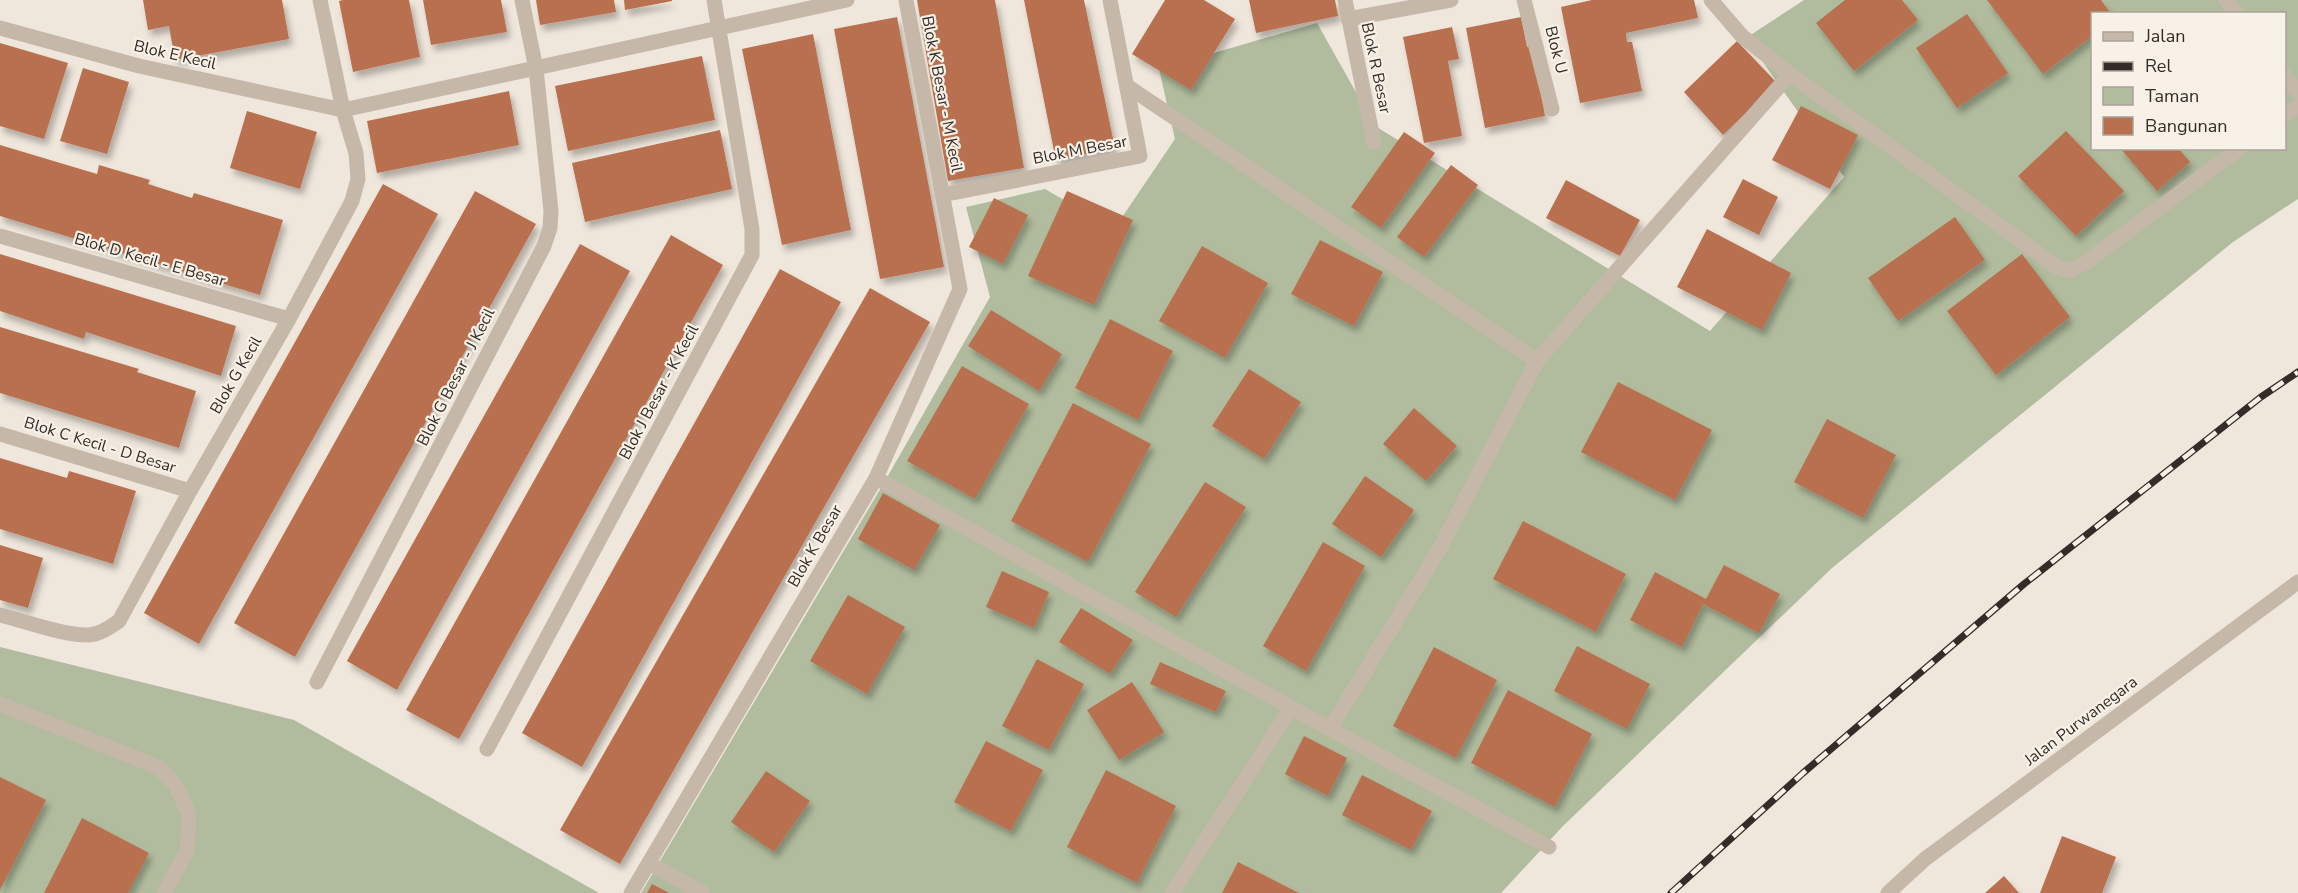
<svg xmlns="http://www.w3.org/2000/svg" width="2298" height="893" font-family="'Nunito Sans',sans-serif">
  <style>
    .green { fill: #b0bc9d; fill-rule: evenodd }
    .building { fill: #b9704f; filter: url(#shadow) }
    .lines { fill: none; stroke-linecap: round; stroke-linejoin: round }
    .minor { stroke: #c6b8a9; stroke-width: 15 }
    .tertiary { stroke: #c6b8a9; stroke-width: 15 }
    .rail-casing { stroke: #342c28; stroke-width: 7 }
    .rail { stroke: #f7f1e7; stroke-width: 4.5; stroke-dasharray: 14; stroke-linecap: butt }
    .labels { text-anchor: middle; dominant-baseline: central; stroke-width: 4.5; stroke-linejoin: round; paint-order: stroke }
    .street-label { font-size: 16px; fill: #342c28; stroke: #f7f1e7 }
  </style>
  <defs>
    <filter id="shadow"><feDropShadow dx="3.5" dy="6" stdDeviation="3" flood-color="#0004"/></filter>
  </defs>
  <rect width="100%" height="100%" fill="#efe7dc"/>
  <path class="green" d="M1804,0H2298V199L2233,242L1832,568L1563,826L1501,893H641L885,481L990,297L966,207L1045,189L1114,229L1175,139L1159,69L1317,23L1375,126L1710,331L1844,177L1746,38ZM2092,14H2284V148H2092Z
    M0,647L294,720L599,893H0Z"/>
  <path class="building" d="M143,0H282L289,39L175,60L169,26L148,30Z
    M343,0H409L420,57L353,72L339,1Z
    M423,0H501L507,32L431,45Z
    M536,0H614L616,12L540,25Z
    M624,0H672V1L625,10Z
    M917,0H995L1024,168L948,181Z
    M1024,0H1084L1115,148L1056,161Z
    M1165,0H1204L1235,19L1191,90L1132,54Z
    M1249,0H1335L1338,16L1256,33Z
    M1592,0H1694L1698,18L1626,33L1627,42H1632L1642,91L1580,103L1561,7Z
    M1845,0H1902L1918,20L1854,71L1816,23Z
    M1987,0H2101L2111,14H2092V36L2043,74Z
    M1967,14L2008,73L1957,108L1916,48Z
    M897,17L944,267L880,279L834,29Z
    M1521,17L1527,47H1530L1538,77L1545,116L1485,128L1466,28Z
    M1452,27L1459,59L1448,61L1462,136L1424,143L1403,37Z
    M813,34L851,230L782,245L742,49Z
    M1737,41L1777,83L1723,135L1684,92Z
    M0,43L68,63L44,139L0,126Z
    M702,56L715,120L568,151L555,86Z
    M83,68L129,82L107,154L60,141Z
    M509,91L519,145L377,173L367,121Z
    M1801,106L1858,135L1830,189L1772,160Z
    M247,111L317,132L300,189L230,168Z
    M720,130L732,189L585,222L572,163Z
    M2066,131L2124,191L2076,236L2018,176Z
    M1404,132L1435,153L1381,228L1351,207Z
    M0,145L97,174L99,165L150,180L148,184L192,198L194,193L283,220L260,295L0,216Z
    M2120,148H2178L2190,162L2157,191Z
    M1451,165L1478,185L1424,257L1397,237Z
    M1743,179L1778,197L1759,235L1723,217Z
    M1566,180L1640,220L1620,256L1546,218Z
    M383,184L438,214L199,644L144,613Z
    M475,191L536,224L295,657L234,623Z
    M1067,191L1133,220L1094,305L1028,276Z
    M994,198L1028,215L1003,264L969,247Z
    M1955,217L1985,260L1898,321L1868,278Z
    M1707,229L1791,273L1762,330L1677,287Z
    M671,235L723,265L459,739L406,710Z
    M1320,240L1383,272L1354,326L1291,294Z
    M580,244L630,271L397,690L347,661Z
    M1202,246L1268,283L1225,358L1159,321Z
    M0,254L236,326L221,376L86,332L84,339L0,311Z
    M2022,254L2070,317L1996,375L1947,311Z
    M780,269L841,302L582,767L522,733Z
    M870,288L930,322L620,864L560,830Z
    M991,310L1062,354L1039,391L968,346Z
    M1110,319L1173,351L1138,420L1075,388Z
    M0,327L139,369L137,372L196,391L179,448L0,393Z
    M962,366L1029,404L975,499L907,461Z
    M1249,369L1301,402L1264,459L1212,426Z
    M1618,382L1712,430L1675,500L1581,452Z
    M1073,403L1151,444L1088,562L1011,521Z
    M1414,408L1457,446L1426,481L1383,444Z
    M1827,419L1896,455L1863,518L1794,482Z
    M0,458L67,478L69,471L136,491L113,564L0,529Z
    M1365,476L1414,510L1381,557L1332,524Z
    M1205,482L1246,507L1176,617L1135,592Z
    M883,493L940,525L914,570L858,539Z
    M1523,521L1626,574L1596,632L1493,579Z
    M1323,542L1365,566L1306,671L1263,646Z
    M0,545L43,558L28,608L0,600Z
    M1724,565L1780,594L1759,633L1703,604L1682,647L1630,620L1655,572L1706,599Z
    M1002,571L1049,592L1034,628L986,607Z
    M848,595L905,627L867,694L810,661Z
    M1081,608L1133,640L1110,674L1059,642Z
    M1577,646L1650,684L1627,729L1554,691Z
    M1434,647L1497,680L1456,758L1393,726Z
    M1037,659L1084,684L1049,750L1002,726Z
    M1160,662L1226,691L1216,712L1150,684Z
    M1132,682L1164,732L1119,760L1087,710Z
    M1508,690L1592,734L1555,807L1471,763Z
    M1304,736L1347,758L1328,796L1285,774Z
    M986,741L1043,770L1011,831L954,802Z
    M1106,770L1176,806L1137,883L1067,847Z
    M766,771L810,801L774,852L731,822Z
    M1362,775L1432,811L1411,850L1342,815Z
    M0,777L46,800L0,890Z
    M82,818L149,853L128,893H44Z
    M2062,836L2116,857L2102,893H2040Z
    M1238,862L1299,893H1222Z
    M2004,876L2019,893H1985Z
    M652,884L669,893H647Z"/>
  <g class="lines">
    <path class="minor" d="M1345,0L1374,143
      M1524,0L1552,109
      M1711,0L1742,36L1790,74
      M2226,0L2237,14
      M1348,19L1451,0
      M0,28L139,66L343,110L847,0
      M2284,75L2298,92
      M1127,86L1537,361
      M2284,116L2298,106
      M942,195L1140,156L1110,0
      M0,236L289,319
      M0,434L190,491
      M876,478L1330,729L1440,548L1537,361L1790,74L2057,267L2070,271L2085,263L2240,148
      M0,615C25,621 65,636 89,635C101,634 110,627 119,621L190,491L289,319L352,201L358,179L356,153L343,110L320,0
      M317,682L544,246L550,228L551,211L536,69L522,0
      M0,704L158,767L176,785L189,815L187,851L164,893
      M1330,729L1549,847
      M487,749L752,255V229L714,0
      M649,863L703,893
      M631,893L876,478L960,289L906,0
      M1172,893L1291,708"/>
    <path class="tertiary" d="M1888,893L1925,859L2298,582"/>
    <g class="rail-casing">
      <path id="rail" d="M1671,893L1803,773L2024,584L2261,397L2298,372"/>
    </g>
    <use href="#rail" class="rail"/>
  </g>
  <g class="labels">
    <g class="street-label">
      <text transform="translate(1556 50) rotate(76)">Blok U</text>
      <text transform="translate(175 55) rotate(13)">Blok E Kecil</text>
      <text transform="translate(1376 68) rotate(78)">Blok R Besar</text>
      <text transform="translate(942 94) rotate(79)">Blok K Besar - M Kecil</text>
      <text transform="translate(1080 150) rotate(-11)">Blok M Besar</text>
      <text transform="translate(150 260) rotate(16)">Blok D Kecil - E Besar</text>
      <text transform="translate(236 375) rotate(-60)">Blok G Kecil</text>
      <text transform="translate(456 377) rotate(-63)">Blok G Besar - J Kecil</text>
      <text transform="translate(659 392) rotate(-62)">Blok J Besar - K Kecil</text>
      <text transform="translate(100 445) rotate(17)">Blok C Kecil - D Besar</text>
      <text transform="translate(815 546) rotate(-60)">Blok K Besar</text>
      <text transform="translate(2081 721) rotate(-37)">Jalan Purwanegara</text>
    </g>
  </g>
  <rect x="2091" y="12" width="195" height="138" fill="#f7f1e7" stroke="#a9a29b" stroke-width="1.5"/>
  <rect x="2103" y="32" width="30" height="9" fill="#c6b8a9" stroke="#a9a29b" stroke-width="1.5"/>
  <text x="2145" y="42" font-size="18" fill="#342c28">Jalan</text>
  <rect x="2103" y="62" width="30" height="9" fill="#342c28" stroke="#a9a29b" stroke-width="1.5"/>
  <text x="2145" y="72" font-size="18" fill="#342c28">Rel</text>
  <rect x="2103" y="87" width="30" height="18" fill="#b0bc9d" stroke="#a9a29b" stroke-width="1.5"/>
  <text x="2145" y="102" font-size="18" fill="#342c28">Taman</text>
  <rect x="2103" y="117" width="30" height="18" fill="#b9704f" stroke="#a9a29b" stroke-width="1.5"/>
  <text x="2145" y="132" font-size="18" fill="#342c28">Bangunan</text>
</svg>
